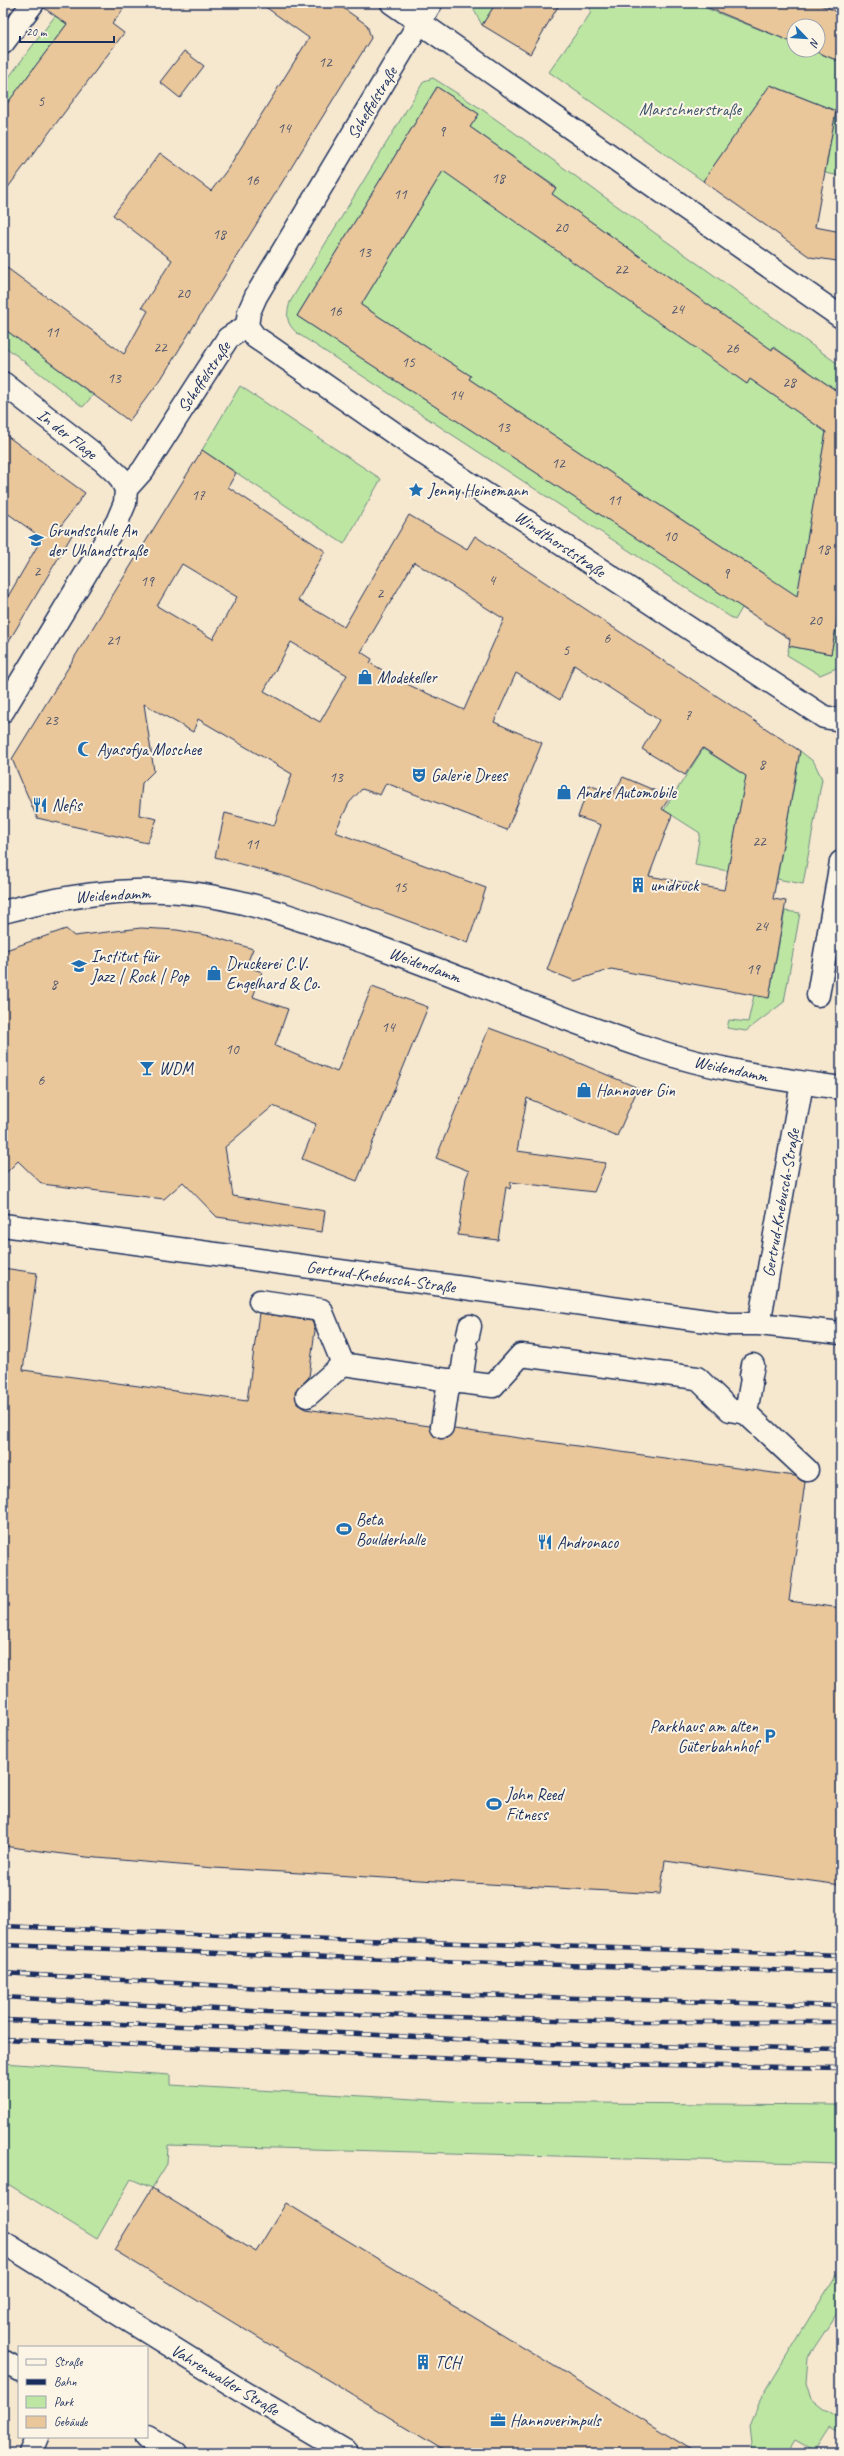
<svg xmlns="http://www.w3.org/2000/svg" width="844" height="2456" font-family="Caveat,sans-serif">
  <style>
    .green { fill: #bde6a3; stroke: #6c8a80 }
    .building { fill: #e9c79b; stroke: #1b2f5e; fill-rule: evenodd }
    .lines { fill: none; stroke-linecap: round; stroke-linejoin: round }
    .minor-casing { stroke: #1b2f5e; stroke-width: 25 }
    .major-casing { stroke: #1b2f5e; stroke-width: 25 }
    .minor { stroke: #fcf5e5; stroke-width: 22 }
    .major { stroke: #fcf5e5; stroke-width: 22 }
    .rail-casing { stroke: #1b2f5e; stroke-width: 4.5 }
    .rail { stroke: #fcf5e5; stroke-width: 3; stroke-dasharray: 9; stroke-linecap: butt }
    .labels { text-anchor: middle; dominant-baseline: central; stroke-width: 4; stroke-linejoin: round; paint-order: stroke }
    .number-label { font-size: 15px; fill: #4e556d }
    .street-label { font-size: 17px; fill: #1b2f5e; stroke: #fcf5e5 }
    .park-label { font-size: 17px; fill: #3b546c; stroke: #fcf5e5 }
    .poi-label { font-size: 17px; fill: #1b2f5e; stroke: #fcf5e5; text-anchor: start }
  </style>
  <rect width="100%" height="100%" fill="#f6e7cf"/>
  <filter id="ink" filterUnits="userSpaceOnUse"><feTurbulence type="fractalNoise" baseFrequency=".025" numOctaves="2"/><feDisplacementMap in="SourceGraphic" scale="8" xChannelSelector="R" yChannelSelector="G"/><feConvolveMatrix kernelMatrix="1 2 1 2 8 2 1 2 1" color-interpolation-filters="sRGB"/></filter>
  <g filter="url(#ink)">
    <path class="green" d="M474,3H496L482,25L474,10Z
      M591,3H693L794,43V50H811L841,62V176L825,173L836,111L771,85L703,181L549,72L590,14Z
      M55,16L67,24L3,109V85Z
      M433,78L480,108L841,366V394L774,347L772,350L552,194L556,187L470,127L479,114L437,87L297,316L743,608L764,574L469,379L471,376L361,305L447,164L747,384L750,379L826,432L790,639L773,628L786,608L764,594L751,614L742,608L735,620L297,333C286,323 286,316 290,302L424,81Z
      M3,328L93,395L83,407L3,345Z
      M240,386L381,479L344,544L202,450Z
      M841,600V666L820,675L787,655L789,646L831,654Z
      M703,749L746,776L728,871L695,865L700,833L664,810Z
      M800,751L814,762L822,779L803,884L777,879Z
      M785,911L800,913L784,1002L746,1031L727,1028L729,1020L748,1022L754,995L769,997Z
      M3,2063L170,2075V2085L467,2102L838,2105L839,2164L168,2145L167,2164L152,2188L131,2179L97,2239L3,2181Z
      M841,2267V2307L808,2357L806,2383L811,2399L822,2408L841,2420V2434L830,2428L815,2451L795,2440L787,2453H752L749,2426L759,2402Z"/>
    <path class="building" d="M45,3H128L112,24L124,33L3,194V109L67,24L44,8Z
      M260,3H336L367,25L371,38L161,379L129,421L3,328V265L124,354L148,311L142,307L172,260L113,215L160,153L211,191L227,170L309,38Z
      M496,3H560L530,54L482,25Z
      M697,3H816L841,13V62L812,50H818V26H794V43Z
      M184,51L204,66L180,98L160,82Z
      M770,85L836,111L815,227L841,232L837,261L810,257L703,181Z
      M437,87L479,114L470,127L556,188L552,194L772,350L773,347L841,394V600L831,654L789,646L790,639L297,316ZM443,171L747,384L750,379L826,432L797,596L469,379L471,376L361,305Z
      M3,433L85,493L60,527L72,535L3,651V605L42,538L3,510Z
      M202,450L236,473L228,487L325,551L298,600L344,627L409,515L467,549L475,536L800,751L773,899L786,901L769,998L611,969L575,981L547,970L601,825L578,817L589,785L613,794L623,777L670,797L662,809L672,815L649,876L724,890L746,776L703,748L685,775L642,749L659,720L574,665L560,700L516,673L494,722L542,743L507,830L386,783L380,795L362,789L349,803L335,832L486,888L468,943L294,879L215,857L225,813L274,826L292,774L198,719L193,732L144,704L154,771L142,783L139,815L157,819L147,843L37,818L12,759ZM414,562L504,619L464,710L411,686L370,663L372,659L361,652ZM182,564L237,597L213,639L157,606ZM291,642L347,675L320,722L264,691Z
      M141,928L177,930L211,936L253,949L246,966L262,972L253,997L288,1009L275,1046L337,1072L372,987L428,1007L357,1181L302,1159L316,1124L273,1106L225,1147L233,1196L325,1211L322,1232L217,1217L183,1182L164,1199L42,1184L18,1161L3,1176V951L66,929L74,936Z
      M489,1028L546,1049L638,1088L617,1136L527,1098L517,1151L606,1163L594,1192L511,1182L510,1189L506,1187L498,1240L458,1235L466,1178L469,1171L436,1158Z
      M3,1268L37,1273L23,1370L247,1401L259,1313L312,1321L315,1330L309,1377L295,1392L297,1404L305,1409L430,1426L434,1436L440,1439L447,1438L454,1429L795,1476L805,1482L789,1601L841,1608V1885L665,1861L660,1894L214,1868L86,1857L3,1846Z
      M152,2188L256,2252L286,2203L697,2453H448L114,2250Z"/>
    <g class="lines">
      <g class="minor-casing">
        <path id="minor" d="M392,3L841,317
          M3,43L33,3
          M247,326L255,337L267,345L414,447L824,717L841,720
          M3,383L103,461L119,476L126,489
          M3,711L117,522L125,503L126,489L143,470L228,338L247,326L249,312L256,296L431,3
          M818,995L841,862
          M3,1225L729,1324H759L841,1333
          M260,1301L321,1310L343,1364
          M759,1324L802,1083
          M468,1335L470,1326
          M466,1347L461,1382L493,1386L521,1355L697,1378L730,1410L746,1413L751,1384
          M751,1376L753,1365
          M307,1396L343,1364L461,1382
          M746,1413L807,1470
          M442,1427L449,1380
          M30,2453L37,2437"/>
      </g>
      <g class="major-casing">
        <path id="major" d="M3,912C61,897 120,887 180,892C246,898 308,922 370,944C463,978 555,1017 648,1048C711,1069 776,1079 841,1088
          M3,2242L242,2391L347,2453
          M3,2361L19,2370
          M147,2437L176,2453"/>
      </g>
      <use href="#minor" class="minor"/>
      <use href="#major" class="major"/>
      <g class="rail-casing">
        <path id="rail" d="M3,1926L268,1937L841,1955
          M3,1945L525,1964L841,1972
          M3,1973L276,1989L841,2006
          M3,1997L268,2012L628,2022H841
          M3,2020L265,2029L550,2044L841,2050
          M3,2039L547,2063L841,2068"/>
      </g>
      <use href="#rail" class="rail"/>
    </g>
  </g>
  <defs>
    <g id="sight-bare" transform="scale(1.2)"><path d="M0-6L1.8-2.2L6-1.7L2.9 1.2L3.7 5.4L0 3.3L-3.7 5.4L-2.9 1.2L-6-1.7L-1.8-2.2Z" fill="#1f6fb2" stroke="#fcf5e5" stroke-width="2.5" paint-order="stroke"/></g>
    <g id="school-bare" transform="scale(1.2)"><path d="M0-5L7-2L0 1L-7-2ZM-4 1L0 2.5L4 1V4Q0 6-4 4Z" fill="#1f6fb2" stroke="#fcf5e5" stroke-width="2.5" paint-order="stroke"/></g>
    <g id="shop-bare" transform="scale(1.2)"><path d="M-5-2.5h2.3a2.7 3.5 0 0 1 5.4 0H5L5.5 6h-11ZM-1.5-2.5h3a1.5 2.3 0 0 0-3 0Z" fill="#1f6fb2" stroke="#fcf5e5" stroke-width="2.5" paint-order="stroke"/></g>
    <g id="mosque-bare" transform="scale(1.2)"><path d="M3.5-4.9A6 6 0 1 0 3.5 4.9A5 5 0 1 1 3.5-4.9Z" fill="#1f6fb2" stroke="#fcf5e5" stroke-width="2.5" paint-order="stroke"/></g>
    <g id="theatre-bare" transform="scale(1.2)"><path d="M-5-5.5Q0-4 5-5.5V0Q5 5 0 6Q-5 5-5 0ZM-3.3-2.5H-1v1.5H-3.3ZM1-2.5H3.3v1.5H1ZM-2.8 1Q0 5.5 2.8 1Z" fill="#1f6fb2" stroke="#fcf5e5" stroke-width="2.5" paint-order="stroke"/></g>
    <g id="restaurant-bare" transform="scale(1.2)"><path d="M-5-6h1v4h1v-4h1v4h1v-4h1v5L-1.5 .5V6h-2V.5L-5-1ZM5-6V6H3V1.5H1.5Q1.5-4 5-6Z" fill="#1f6fb2" stroke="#fcf5e5" stroke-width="2.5" paint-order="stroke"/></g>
    <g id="building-bare" transform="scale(1.2)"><path d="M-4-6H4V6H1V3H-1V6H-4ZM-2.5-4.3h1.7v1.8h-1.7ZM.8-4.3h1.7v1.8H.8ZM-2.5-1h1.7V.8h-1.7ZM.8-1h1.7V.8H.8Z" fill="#1f6fb2" stroke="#fcf5e5" stroke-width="2.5" paint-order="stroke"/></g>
    <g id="university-bare" transform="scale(1.2)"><path d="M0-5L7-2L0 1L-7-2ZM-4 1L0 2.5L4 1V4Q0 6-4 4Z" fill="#1f6fb2" stroke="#fcf5e5" stroke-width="2.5" paint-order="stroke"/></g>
    <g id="bar-bare" transform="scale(1.2)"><path d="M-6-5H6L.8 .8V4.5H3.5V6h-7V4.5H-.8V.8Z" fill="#1f6fb2" stroke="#fcf5e5" stroke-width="2.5" paint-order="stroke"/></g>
    <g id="stadium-bare" transform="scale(1.2)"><path d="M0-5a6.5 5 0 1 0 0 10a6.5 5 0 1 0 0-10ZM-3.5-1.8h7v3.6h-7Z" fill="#1f6fb2" stroke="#fcf5e5" stroke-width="2.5" paint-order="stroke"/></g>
    <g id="parking-bare" transform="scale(1.2)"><path d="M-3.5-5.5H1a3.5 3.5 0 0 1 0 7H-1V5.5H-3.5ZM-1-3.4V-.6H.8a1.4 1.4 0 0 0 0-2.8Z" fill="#1f6fb2" stroke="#fcf5e5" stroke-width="2.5" paint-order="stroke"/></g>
    <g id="office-bare" transform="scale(1.2)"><path d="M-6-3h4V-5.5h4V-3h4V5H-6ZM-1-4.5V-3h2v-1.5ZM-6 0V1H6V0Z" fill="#1f6fb2" stroke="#fcf5e5" stroke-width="2.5" paint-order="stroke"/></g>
  </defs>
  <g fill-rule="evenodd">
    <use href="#sight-bare" x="416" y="490"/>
    <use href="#school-bare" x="36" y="540"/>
    <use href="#shop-bare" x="365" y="677"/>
    <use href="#mosque-bare" x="85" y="749"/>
    <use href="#theatre-bare" x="419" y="775"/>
    <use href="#shop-bare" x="564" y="792"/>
    <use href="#restaurant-bare" x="40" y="805"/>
    <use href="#building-bare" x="638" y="885"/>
    <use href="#university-bare" x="79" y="966"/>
    <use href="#shop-bare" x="214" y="973"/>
    <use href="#bar-bare" x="147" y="1068"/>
    <use href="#shop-bare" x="584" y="1090"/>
    <use href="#stadium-bare" x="344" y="1529"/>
    <use href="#restaurant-bare" x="545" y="1542"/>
    <use href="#parking-bare" x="770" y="1736"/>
    <use href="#stadium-bare" x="494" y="1804"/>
    <use href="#building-bare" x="423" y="2362"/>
    <use href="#office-bare" x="498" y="2420"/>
  </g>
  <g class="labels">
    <g class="number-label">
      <text x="325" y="62">12</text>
      <text x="41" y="101">5</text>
      <text x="284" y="128">14</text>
      <text x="442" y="131">9</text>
      <text x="498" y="178">18</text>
      <text x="252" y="180">16</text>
      <text x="400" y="194">11</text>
      <text x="561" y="227">20</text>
      <text x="219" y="234">18</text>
      <text x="364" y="252">13</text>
      <text x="621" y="269">22</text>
      <text x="183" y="293">20</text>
      <text x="677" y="309">24</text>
      <text x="335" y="311">16</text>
      <text x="52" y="332">11</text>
      <text x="160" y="347">22</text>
      <text x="732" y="348">26</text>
      <text x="408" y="362">15</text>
      <text x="114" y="378">13</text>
      <text x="789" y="382">28</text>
      <text x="456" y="395">14</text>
      <text x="503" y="427">13</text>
      <text x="558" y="463">12</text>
      <text x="198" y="495">17</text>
      <text x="614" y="500">11</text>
      <text x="670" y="536">10</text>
      <text x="823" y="549">18</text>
      <text x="37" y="571">2</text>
      <text x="726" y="573">9</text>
      <text x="492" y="580">4</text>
      <text x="147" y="581">19</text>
      <text x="380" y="593">2</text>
      <text x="815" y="620">20</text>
      <text x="607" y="638">6</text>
      <text x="113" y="640">21</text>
      <text x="566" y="650">5</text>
      <text x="688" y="715">7</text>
      <text x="51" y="720">23</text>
      <text x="762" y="764">8</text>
      <text x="336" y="777">13</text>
      <text x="759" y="841">22</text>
      <text x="252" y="844">11</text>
      <text x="400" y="887">15</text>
      <text x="761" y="926">24</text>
      <text x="753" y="969">19</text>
      <text x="54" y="984">8</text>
      <text x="388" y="1027">14</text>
      <text x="232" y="1049">10</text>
      <text x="41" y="1080">6</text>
    </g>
    <g class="street-label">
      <text transform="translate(372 103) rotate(-59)">Scheffelstraße</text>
      <text transform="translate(204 377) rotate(-56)">Scheffelstraße</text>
      <text transform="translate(67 434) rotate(38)">In der Flage</text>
      <text transform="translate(560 544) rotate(34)">Windthorststraße</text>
      <text transform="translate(113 895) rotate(-3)">Weidendamm</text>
      <text transform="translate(425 965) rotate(20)">Weidendamm</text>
      <text transform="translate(731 1069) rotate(12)">Weidendamm</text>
      <text transform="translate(781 1203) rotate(-80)">Gertrud-Knebusch-Straße</text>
      <text transform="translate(381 1277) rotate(8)">Gertrud-Knebusch-Straße</text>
      <text transform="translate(225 2380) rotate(31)">Vahrenwalder Straße</text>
    </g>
    <g class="park-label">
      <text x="690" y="109">Marschnerstraße</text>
    </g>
    <g class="poi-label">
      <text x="428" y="490">Jenny Heinemann</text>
      <text x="48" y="530">Grundschule An<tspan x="48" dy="20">der Uhlandstraße</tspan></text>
      <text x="377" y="677">Modekeller</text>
      <text x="97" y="749">Ayasofya Moschee</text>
      <text x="431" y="775">Galerie Drees</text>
      <text x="576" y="792">André Automobile</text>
      <text x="52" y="805">Nefis</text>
      <text x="650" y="885">unidruck</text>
      <text x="91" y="956">Institut für<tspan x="91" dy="20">Jazz | Rock | Pop</tspan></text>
      <text x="226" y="963">Druckerei C.V.<tspan x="226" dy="20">Engelhard &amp; Co.</tspan></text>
      <text x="159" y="1068">WDM</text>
      <text x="596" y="1090">Hannover Gin</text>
      <text x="356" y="1519">Beta<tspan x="356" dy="20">Boulderhalle</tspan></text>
      <text x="557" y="1542">Andronaco</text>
      <text x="758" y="1726" text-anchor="end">Parkhaus am alten<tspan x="758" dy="20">Güterbahnhof</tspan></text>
      <text x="506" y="1794">John Reed<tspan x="506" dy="20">Fitness</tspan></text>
      <text x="435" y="2362">TCH</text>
      <text x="510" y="2420">Hannoverimpuls</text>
    </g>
  </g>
  <rect width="844" height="2456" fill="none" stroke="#fcf5e5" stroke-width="16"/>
  <rect x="8" y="8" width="828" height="2440" fill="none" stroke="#1b2f5e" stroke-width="1.5" filter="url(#ink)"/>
  <rect x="18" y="2346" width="130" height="92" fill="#fcf5e5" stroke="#a2a6af"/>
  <rect x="26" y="2359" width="20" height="6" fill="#fcf5e5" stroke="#a2a6af"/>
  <text x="54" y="2366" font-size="12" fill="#1b2f5e">Straße</text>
  <rect x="26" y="2379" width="20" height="6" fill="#1b2f5e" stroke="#a2a6af"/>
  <text x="54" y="2386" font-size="12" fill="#1b2f5e">Bahn</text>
  <rect x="26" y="2396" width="20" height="12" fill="#bde6a3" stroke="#a2a6af"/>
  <text x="54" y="2406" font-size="12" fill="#1b2f5e">Park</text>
  <rect x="26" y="2416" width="20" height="12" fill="#e9c79b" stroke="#a2a6af"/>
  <text x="54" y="2426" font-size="12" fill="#1b2f5e">Gebäude</text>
  <g transform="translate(806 38) rotate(115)"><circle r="19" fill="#fcf5e5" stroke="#a2a6af"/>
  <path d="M0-3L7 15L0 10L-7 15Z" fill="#1f6fb2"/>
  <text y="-6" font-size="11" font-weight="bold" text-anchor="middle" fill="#1b2f5e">N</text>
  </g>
  <path d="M20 36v6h94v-6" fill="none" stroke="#1b2f5e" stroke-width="2"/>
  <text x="26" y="36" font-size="12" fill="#1b2f5e" stroke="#fcf5e5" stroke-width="3" paint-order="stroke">20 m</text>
</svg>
